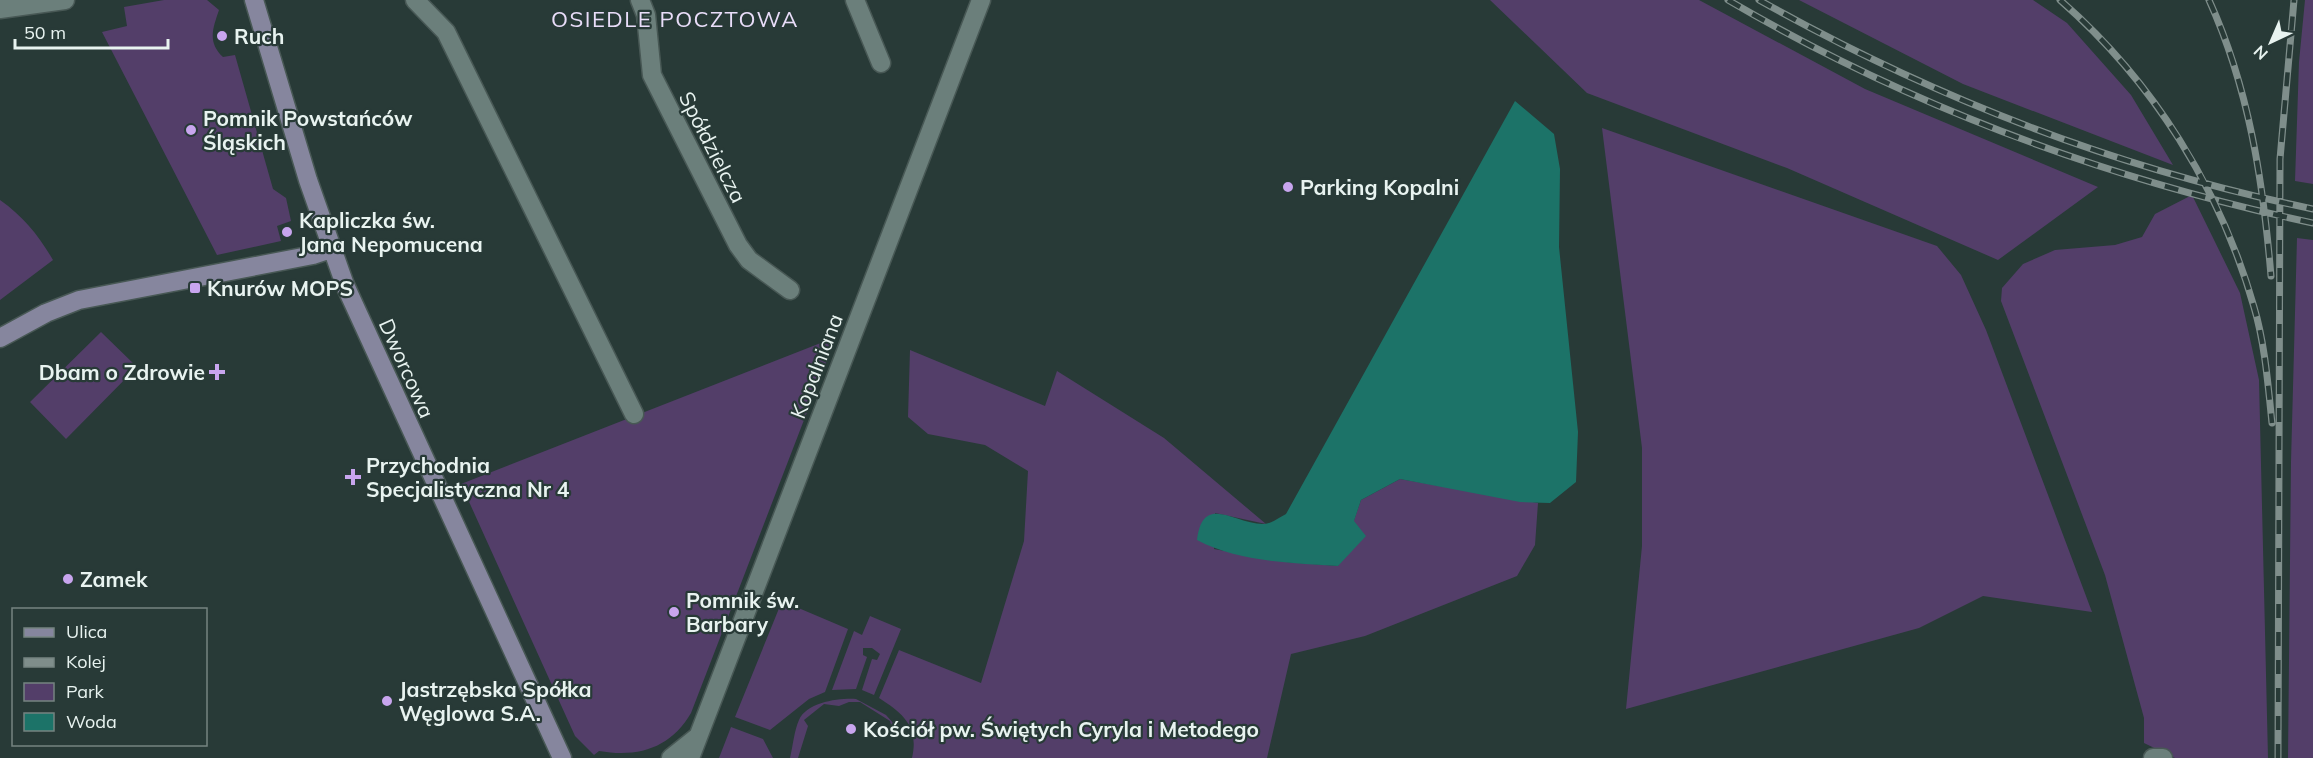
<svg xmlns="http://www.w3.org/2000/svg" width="2313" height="758" font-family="Mulish,sans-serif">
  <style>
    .green { fill: #533e69 }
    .water { fill: #1c7368 }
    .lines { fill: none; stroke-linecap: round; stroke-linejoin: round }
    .street-casing { stroke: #485855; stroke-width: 21 }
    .secondary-casing { stroke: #485855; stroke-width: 21 }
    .street { stroke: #6b7f7b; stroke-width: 18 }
    .secondary { stroke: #86869e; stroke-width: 18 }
    .rail-casing { stroke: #7f8e8b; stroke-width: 7 }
    .rail { stroke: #283a37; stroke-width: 4.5; stroke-dasharray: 14; stroke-linecap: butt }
    .poi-dot { fill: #c8a5ee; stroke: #283a37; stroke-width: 2 }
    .labels { text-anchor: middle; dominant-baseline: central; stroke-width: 4.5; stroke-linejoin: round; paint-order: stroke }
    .poi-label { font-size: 21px; font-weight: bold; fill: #e8f3f0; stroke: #283a37; text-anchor: start }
    .street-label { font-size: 21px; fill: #e8f3f0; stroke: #283a37 }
    .neighbourhood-label { font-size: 22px; letter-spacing: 1.5px; fill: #e9ddf9; stroke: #283a37 }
  </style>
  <rect width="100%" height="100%" fill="#283a37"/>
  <path class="green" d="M164,0H207L219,10C213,28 207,42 223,57L235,55L273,189L286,198L291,221L277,226L281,241L217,255L102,32L127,26L124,7Z
    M1490,0H1699L1865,89L2098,187L1998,260L1787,168L1587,93Z
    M1799,0H2033L2067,23L2131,95L2173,165L1963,84Z
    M2305,0H2313V184L2295,181L2299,62Z
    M1602,128L1937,246L1961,275L1986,330L2092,612L1983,596L1919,628L1626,709L1642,546V448Z
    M2192,195L2240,293L2259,380L2268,758H2175L2144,743V718L2105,575L2001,301L2002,288L2023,264L2055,250L2115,245L2142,237L2155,214Z
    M0,200C24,217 39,236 53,260L0,300Z
    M2297,238L2313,240V758H2288L2291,462Z
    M101,332L137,367L66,439L30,402Z
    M836,337L691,713C671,747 640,758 599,751L594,755L575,736L461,484Z
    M910,350L1045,406L1057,371L1164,438L1266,524L1215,513L1214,549L1286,562L1338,566L1361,500L1400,479L1538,503L1535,545L1517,576L1365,636L1291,654L1267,758H912C919,727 904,714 879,698L899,650L981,683L1024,541L1028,471L985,445L928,434L908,417Z
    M782,601L848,629L825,692L809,699L770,730L735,717Z
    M870,616L901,629L874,695L862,690L872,659L877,660L880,654L872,648H863V655L867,657L856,689L832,690L854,631L862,635Z
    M856,699L886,715L902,733L894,736L890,721L860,702H849L839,706L824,704L804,720L808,726L798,758H790C793,746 794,731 799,720C807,702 839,698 856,699Z
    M731,727L763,739L773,758H719Z"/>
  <path class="water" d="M1515,101L1554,134L1560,169L1559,247L1578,432L1576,482L1550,503L1520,502L1400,479L1361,500L1354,521L1366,536L1338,566C1292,563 1238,562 1197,540C1203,492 1235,525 1264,524C1271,524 1280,517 1286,514Z"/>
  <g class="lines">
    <g class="street-casing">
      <path id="street" d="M415,0L446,32L634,414
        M640,0L646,15L652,75L738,245L749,260L790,290
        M855,0L881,63
        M0,9L65,0
        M671,758L696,738
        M690,758L981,0
        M2153,758H2163"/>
    </g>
    <g class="secondary-casing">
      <path id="secondary" d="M254,0L308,180L345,285L562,758
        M0,338L46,313L79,300L313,255L331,249"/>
    </g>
    <use href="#street" class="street"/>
    <use href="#secondary" class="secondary"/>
    <g class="rail-casing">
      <path id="rail" d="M1728,0C1911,107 2106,179 2313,223
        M1759,0C1936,99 2115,168 2313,209
        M2060,0C2153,81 2220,188 2254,307C2265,344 2268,385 2272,423
        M2209,0C2249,88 2263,181 2271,276
        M2278,758L2280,159L2294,0"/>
    </g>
    <use href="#rail" class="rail"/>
  </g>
  <g class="poi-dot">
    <circle cx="222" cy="36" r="6"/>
    <circle cx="191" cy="130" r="6"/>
    <circle cx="1288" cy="187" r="6"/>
    <circle cx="287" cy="232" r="6"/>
    <rect x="189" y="282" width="12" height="12" rx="3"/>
    <path d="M214 363h6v6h6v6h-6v6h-6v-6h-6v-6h6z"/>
    <path d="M350 468h6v6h6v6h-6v6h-6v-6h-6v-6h6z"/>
    <circle cx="68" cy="579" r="6"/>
    <circle cx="674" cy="612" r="6"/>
    <circle cx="387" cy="701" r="6"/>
    <circle cx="851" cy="729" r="6"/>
  </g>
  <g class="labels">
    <g class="poi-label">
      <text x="234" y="36">Ruch</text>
      <text x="203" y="118">Pomnik Powstańców<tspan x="203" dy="24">Śląskich</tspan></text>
      <text x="1300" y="187">Parking Kopalni</text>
      <text x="299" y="220">Kapliczka św.<tspan x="299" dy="24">Jana Nepomucena</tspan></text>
      <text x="207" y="288">Knurów MOPS</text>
      <text x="205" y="372" text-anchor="end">Dbam o Zdrowie</text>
      <text x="366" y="465">Przychodnia<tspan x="366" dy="24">Specjalistyczna Nr 4</tspan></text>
      <text x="80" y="579">Zamek</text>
      <text x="686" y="600">Pomnik św.<tspan x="686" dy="24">Barbary</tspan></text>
      <text x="399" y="689">Jastrzębska Spółka<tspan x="399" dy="24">Węglowa S.A.</tspan></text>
      <text x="863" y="729">Kościół pw. Świętych Cyryla i Metodego</text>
    </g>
    <g class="street-label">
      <text transform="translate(713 147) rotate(63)">Spółdzielcza</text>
      <text transform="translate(816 366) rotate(-69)">Kopalniana</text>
      <text transform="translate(407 368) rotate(66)">Dworcowa</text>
    </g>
    <g class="neighbourhood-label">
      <text x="675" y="19">OSIEDLE POCZTOWA</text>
    </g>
  </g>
  <rect x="12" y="608" width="195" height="138" fill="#283a37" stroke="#758481" stroke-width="1.5"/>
  <rect x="24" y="628" width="30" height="9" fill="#86869e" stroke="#758481" stroke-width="1.5"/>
  <text x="66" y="638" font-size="18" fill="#e8f3f0">Ulica</text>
  <rect x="24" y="658" width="30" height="9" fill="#7f8e8b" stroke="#758481" stroke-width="1.5"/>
  <text x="66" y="668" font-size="18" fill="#e8f3f0">Kolej</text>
  <rect x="24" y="683" width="30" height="18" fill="#533e69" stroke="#758481" stroke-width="1.5"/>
  <text x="66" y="698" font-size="18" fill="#e8f3f0">Park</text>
  <rect x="24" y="713" width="30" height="18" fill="#1c7368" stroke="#758481" stroke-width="1.5"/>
  <text x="66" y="728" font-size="18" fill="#e8f3f0">Woda</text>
  <g transform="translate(2271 42) rotate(224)" stroke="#283a37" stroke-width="4.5" paint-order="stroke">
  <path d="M0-4.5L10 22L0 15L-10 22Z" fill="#e8f3f0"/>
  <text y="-9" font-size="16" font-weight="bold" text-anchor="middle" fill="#e8f3f0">N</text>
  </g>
  <path d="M15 39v9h153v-9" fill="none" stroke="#e8f3f0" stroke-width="3"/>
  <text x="24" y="39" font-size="18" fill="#e8f3f0" stroke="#283a37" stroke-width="4.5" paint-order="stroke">50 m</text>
</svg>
